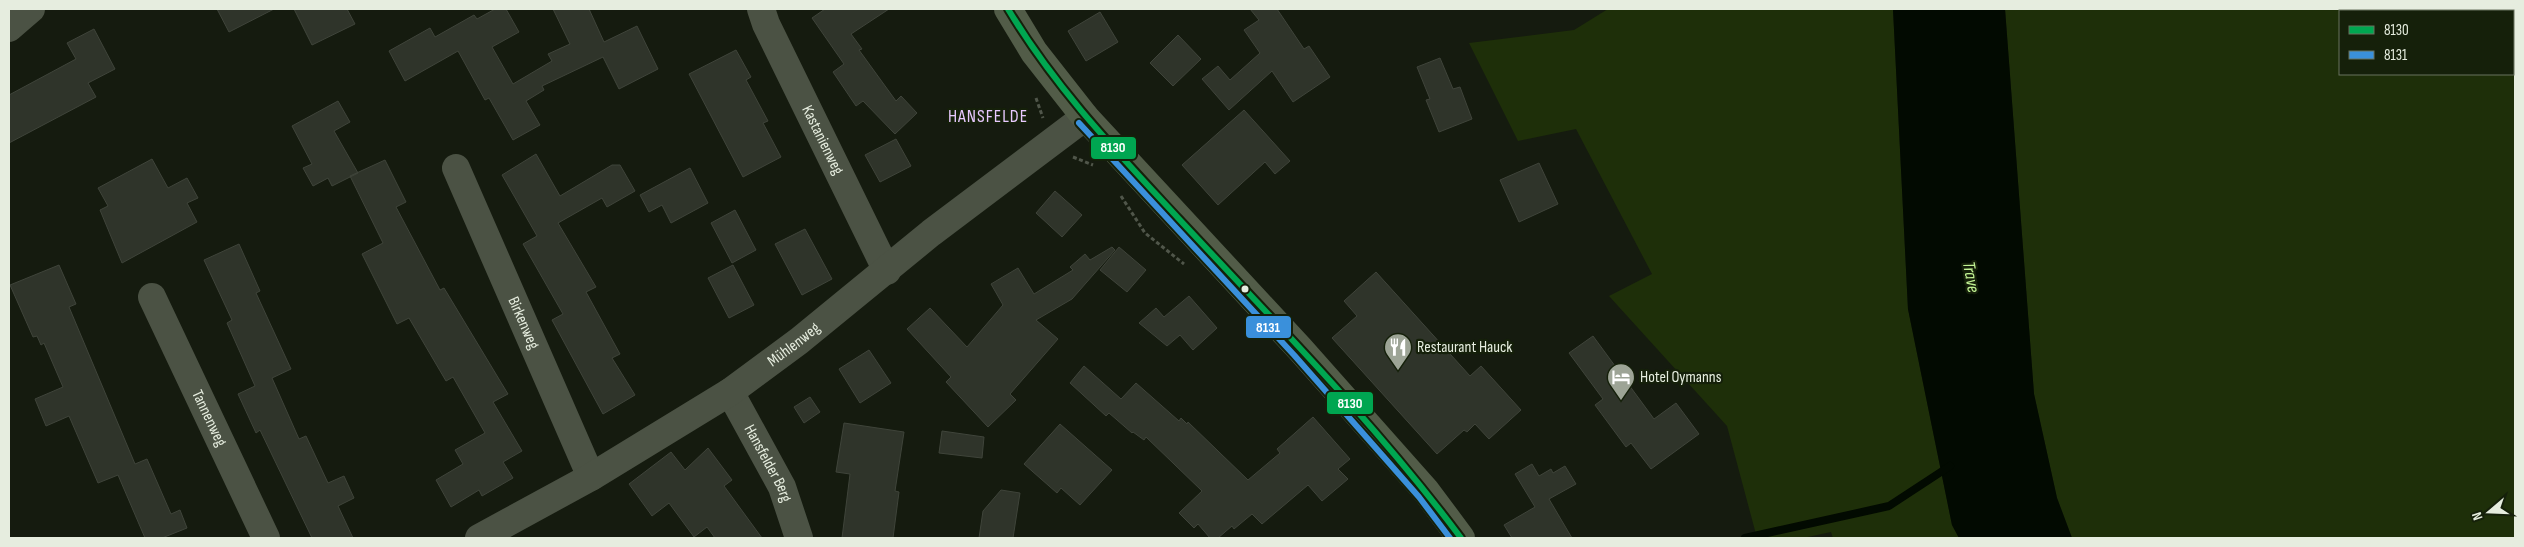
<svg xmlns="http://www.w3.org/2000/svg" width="2524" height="547" font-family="'Sofia Sans Condensed',sans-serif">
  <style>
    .green { fill: #1e2f09; fill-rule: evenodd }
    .water { fill: #020a01 }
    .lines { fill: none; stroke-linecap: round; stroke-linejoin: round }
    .stream { stroke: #020a01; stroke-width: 8 }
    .building { fill: #2f342a; stroke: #3f443a }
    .path { stroke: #50564a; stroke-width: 3; stroke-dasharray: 4 2.5; stroke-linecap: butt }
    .minor { stroke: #4b5244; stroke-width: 28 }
    .primary { stroke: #525c48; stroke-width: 28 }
    .bus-1-casing { stroke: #15200a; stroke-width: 10 }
    .bus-2-casing { stroke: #15200a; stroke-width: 10 }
    .bus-1 { stroke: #00a651; stroke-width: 6 }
    .bus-2 { stroke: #3a90db; stroke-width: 6 }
    .bus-dot { fill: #e6eddf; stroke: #15200a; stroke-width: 2 }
    .labels { text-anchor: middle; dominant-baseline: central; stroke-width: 4.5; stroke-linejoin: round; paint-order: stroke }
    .street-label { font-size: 16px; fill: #e6eddf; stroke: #15200a }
    .poi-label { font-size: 16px; fill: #e6eddf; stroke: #15200a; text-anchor: start }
    .neighbourhood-label { font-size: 18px; letter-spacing: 1px; fill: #e8c9ff; stroke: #15200a }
    .water-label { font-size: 18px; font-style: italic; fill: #c1f293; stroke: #15200a }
    .line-badge { stroke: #15200a; stroke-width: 2 }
    .badge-label { font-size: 14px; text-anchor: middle; font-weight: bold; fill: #fff }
  </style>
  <rect width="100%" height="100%" fill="#151b0f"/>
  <path class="green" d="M1608,9H1893L1908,309L1952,525L1959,538H1833L1831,532L1803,538H1757L1727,426L1609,296L1652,274L1576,129L1518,141L1469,43L1574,30Z
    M2005,9H2515V538H2072L2057,498L2034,394ZM2340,11H2513V74H2340Z"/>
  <path class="water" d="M1893,9H2005L2034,394L2057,498L2072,538H1959L1952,525L1908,309Z"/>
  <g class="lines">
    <path class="stream" d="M1745,538L1889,506L1950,466"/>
  </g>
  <path class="building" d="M217,9H274L229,32Z
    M294,9H347L355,24L312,45Z
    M495,9H506L519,32L492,47L513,84L552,61L548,54L570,44L553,9H589L604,42L637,26L658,69L619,89L603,57L542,86L544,90L526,101L540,125L513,140L489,98L485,100L458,51L405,81L389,51L430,28L435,37L474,15L477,19Z
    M825,9H889L851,34L862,49L859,50L896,101L901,96L917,113L895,134L863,101L856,106L833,72L844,64L812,18Z
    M1250,9H1277L1304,49L1309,46L1330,77L1293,102L1272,71L1229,110L1202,79L1218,66L1230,80L1260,53L1244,30L1259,20Z
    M1100,12L1118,42L1086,61L1068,31Z
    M94,29L115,69L88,83L96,97L9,143V95L76,59L67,43Z
    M1178,35L1201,59L1173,86L1150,63Z
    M736,50L751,77L746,80L768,121L763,123L781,157L743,177L689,74Z
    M1440,58L1453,89L1460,87L1472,119L1439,132L1426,100L1430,99L1417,67Z
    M338,101L350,122L334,131L358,173L332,186L328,178L313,186L303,168L312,164L292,126Z
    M1244,110L1290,161L1275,174L1265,162L1218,205L1182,165Z
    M896,139L911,166L880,182L865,155Z
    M536,154L560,196L612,165H620L635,191L607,207L602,198L558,223L596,287L586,292L620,354L612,358L635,395L603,414L552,320L563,314L523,244L537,236L502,175Z
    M152,159L168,188L187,178L198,198L187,203L197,222L122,263L100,210L108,206L98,188Z
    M385,160L406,202L396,207L440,290L444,288L508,394L493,402L522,451L503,462L513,478L482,496L479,490L451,507L436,480L463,464L455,450L485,433L453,377L446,381L409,318L397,324L362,254L383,243L350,176Z
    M1539,163L1558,204L1519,222L1500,180Z
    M690,168L708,203L671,223L662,205L649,212L640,195Z
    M1055,191L1082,215L1062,237L1036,213Z
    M735,210L756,250L732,263L711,223Z
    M805,229L832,279L802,295L775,244Z
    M239,244L260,291L256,293L291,369L272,378L299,439L306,436L328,483L344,476L354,498L338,506L353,538H312L260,430L256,433L238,394L255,386L227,323L232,320L204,260Z
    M1112,247L1115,250L1072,299L1036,320L1058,339L1010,394L1016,400L988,427L946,382L951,377L907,329L930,308L967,347L1003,305L991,284L1018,268L1034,294L1073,270L1070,267L1085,254L1090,260Z
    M1119,247L1146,270L1127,292L1100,270Z
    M59,265L76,304L69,307L135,464L147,459L171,514L180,510L187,528L162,538H145L118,475L98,483L69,416L46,426L35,399L63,387L44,343L41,345L37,336L33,337L10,285Z
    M733,265L754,305L729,318L708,278Z
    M1376,272L1470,376L1481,366L1521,410L1489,439L1475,424L1467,432L1464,430L1437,454L1332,338L1357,316L1344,301Z
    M1189,296L1217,328L1193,350L1180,335L1167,346L1139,323L1156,308L1164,317Z
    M1593,336L1654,419L1676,403L1699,434L1651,469L1631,443L1626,447L1595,405L1603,399L1569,353Z
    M869,350L891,383L860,403L839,369Z
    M1084,366L1121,399L1136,383L1179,421L1181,418L1187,424L1188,422L1248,480L1280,453L1277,449L1313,417L1350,459L1338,469L1348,479L1322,501L1308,485L1262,524L1252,514L1234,529L1232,526L1218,538H1210L1198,524L1194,528L1179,513L1202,491L1146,437L1144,440L1133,432L1132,433L1109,413L1106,416L1070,383Z
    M810,397L820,412L804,423L794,407Z
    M844,423L904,432L895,491L899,492L893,538H842L850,474L836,472Z
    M1060,424L1112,470L1080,505L1061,488L1057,493L1024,464Z
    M942,431L984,437L982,458L939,453Z
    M708,448L732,480L724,486L762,538H715L707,527L694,537L669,503L652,516L629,484L671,452L685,470Z
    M1532,464L1539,476L1551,469L1553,473L1565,466L1576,484L1549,499L1572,538H1512L1504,525L1535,507L1515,474Z
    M1001,490L1020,493L1013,538H979L983,511Z"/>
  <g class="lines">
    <path class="path" d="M1036,98L1043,118
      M1073,157L1093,165
      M1121,196L1145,233L1184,264"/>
    <g class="minor">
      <path id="s1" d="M761,9L766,24L887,271"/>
      <path d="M9,28L31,9"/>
      <path id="s2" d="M456,168L591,477"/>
      <path id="s3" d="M152,297L266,538"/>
      <path id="s4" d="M730,392L782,487L799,538"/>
      <path id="s5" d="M479,538L591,477L730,392L799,341L931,233L1085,117"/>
    </g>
    <path class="primary" d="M1008,9L1034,52L1085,117L1300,349L1426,491L1461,538"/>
    <g class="bus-1-casing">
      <path id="bus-1" d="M1008,9C1056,89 1116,151 1179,219C1275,322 1376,424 1461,538"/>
    </g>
    <g class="bus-2-casing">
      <path id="bus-2" d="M1079,123L1294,355L1419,497L1450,538"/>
    </g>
    <use href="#bus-1" class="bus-1"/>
    <use href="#bus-2" class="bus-2"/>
  </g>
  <defs>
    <g id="restaurant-pin" transform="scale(1.4375)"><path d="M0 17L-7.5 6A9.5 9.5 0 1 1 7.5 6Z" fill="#9da496" stroke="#15200a"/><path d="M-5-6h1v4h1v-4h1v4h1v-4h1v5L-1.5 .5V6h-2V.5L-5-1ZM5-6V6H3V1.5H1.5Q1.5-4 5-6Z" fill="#fff"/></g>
    <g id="hotel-pin" transform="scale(1.4375)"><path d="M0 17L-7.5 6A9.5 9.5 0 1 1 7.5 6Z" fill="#9da496" stroke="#15200a"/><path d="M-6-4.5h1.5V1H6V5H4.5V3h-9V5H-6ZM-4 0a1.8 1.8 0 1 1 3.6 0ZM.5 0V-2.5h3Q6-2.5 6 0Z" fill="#fff"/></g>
  </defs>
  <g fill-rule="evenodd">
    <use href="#restaurant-pin" x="1398" y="347"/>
    <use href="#hotel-pin" x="1621" y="377"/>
  </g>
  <circle class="bus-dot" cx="1245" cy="289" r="4.5"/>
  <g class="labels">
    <g class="street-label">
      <text stroke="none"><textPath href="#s1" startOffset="145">Kastanienweg</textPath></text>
      <text stroke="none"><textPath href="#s2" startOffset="169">Birkenweg</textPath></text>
      <text stroke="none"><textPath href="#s5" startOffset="370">Mühlenweg</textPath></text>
      <text stroke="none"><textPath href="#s3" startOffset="134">Tannenweg</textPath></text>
      <text stroke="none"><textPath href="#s4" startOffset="81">Hansfelder Berg</textPath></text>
    </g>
    <g class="poi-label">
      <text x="1417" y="347">Restaurant Hauck</text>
      <text x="1640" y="377">Hotel Oymanns</text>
    </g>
    <g class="neighbourhood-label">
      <text x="988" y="116">HANSFELDE</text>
    </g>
    <g class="water-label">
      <text transform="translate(1971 277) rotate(80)">Trave</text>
    </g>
  </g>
  <g class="line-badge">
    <rect x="1090" y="136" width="47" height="24" rx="5" fill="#00a651"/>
    <rect x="1245" y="315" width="47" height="24" rx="5" fill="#3a90db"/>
    <rect x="1326" y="391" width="48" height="24" rx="5" fill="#00a651"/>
  </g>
  <g class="badge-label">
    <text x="1113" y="152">8130</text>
    <text x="1268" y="332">8131</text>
    <text x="1350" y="408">8130</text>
  </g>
  <rect width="2524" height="547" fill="none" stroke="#e6eddf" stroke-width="20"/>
  <rect x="2339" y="10" width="175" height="65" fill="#15200a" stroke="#69725f"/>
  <rect x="2349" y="26" width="25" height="8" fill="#00a651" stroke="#69725f"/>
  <text x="2384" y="35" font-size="15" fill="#e6eddf">8130</text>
  <rect x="2349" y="51" width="25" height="8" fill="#3a90db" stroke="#69725f"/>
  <text x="2384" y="60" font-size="15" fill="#e6eddf">8131</text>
  <g transform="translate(2489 512) rotate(251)" stroke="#15200a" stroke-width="4" paint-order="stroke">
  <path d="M0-4L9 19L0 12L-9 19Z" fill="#e6eddf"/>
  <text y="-8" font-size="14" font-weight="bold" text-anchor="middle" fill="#e6eddf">N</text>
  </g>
</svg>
